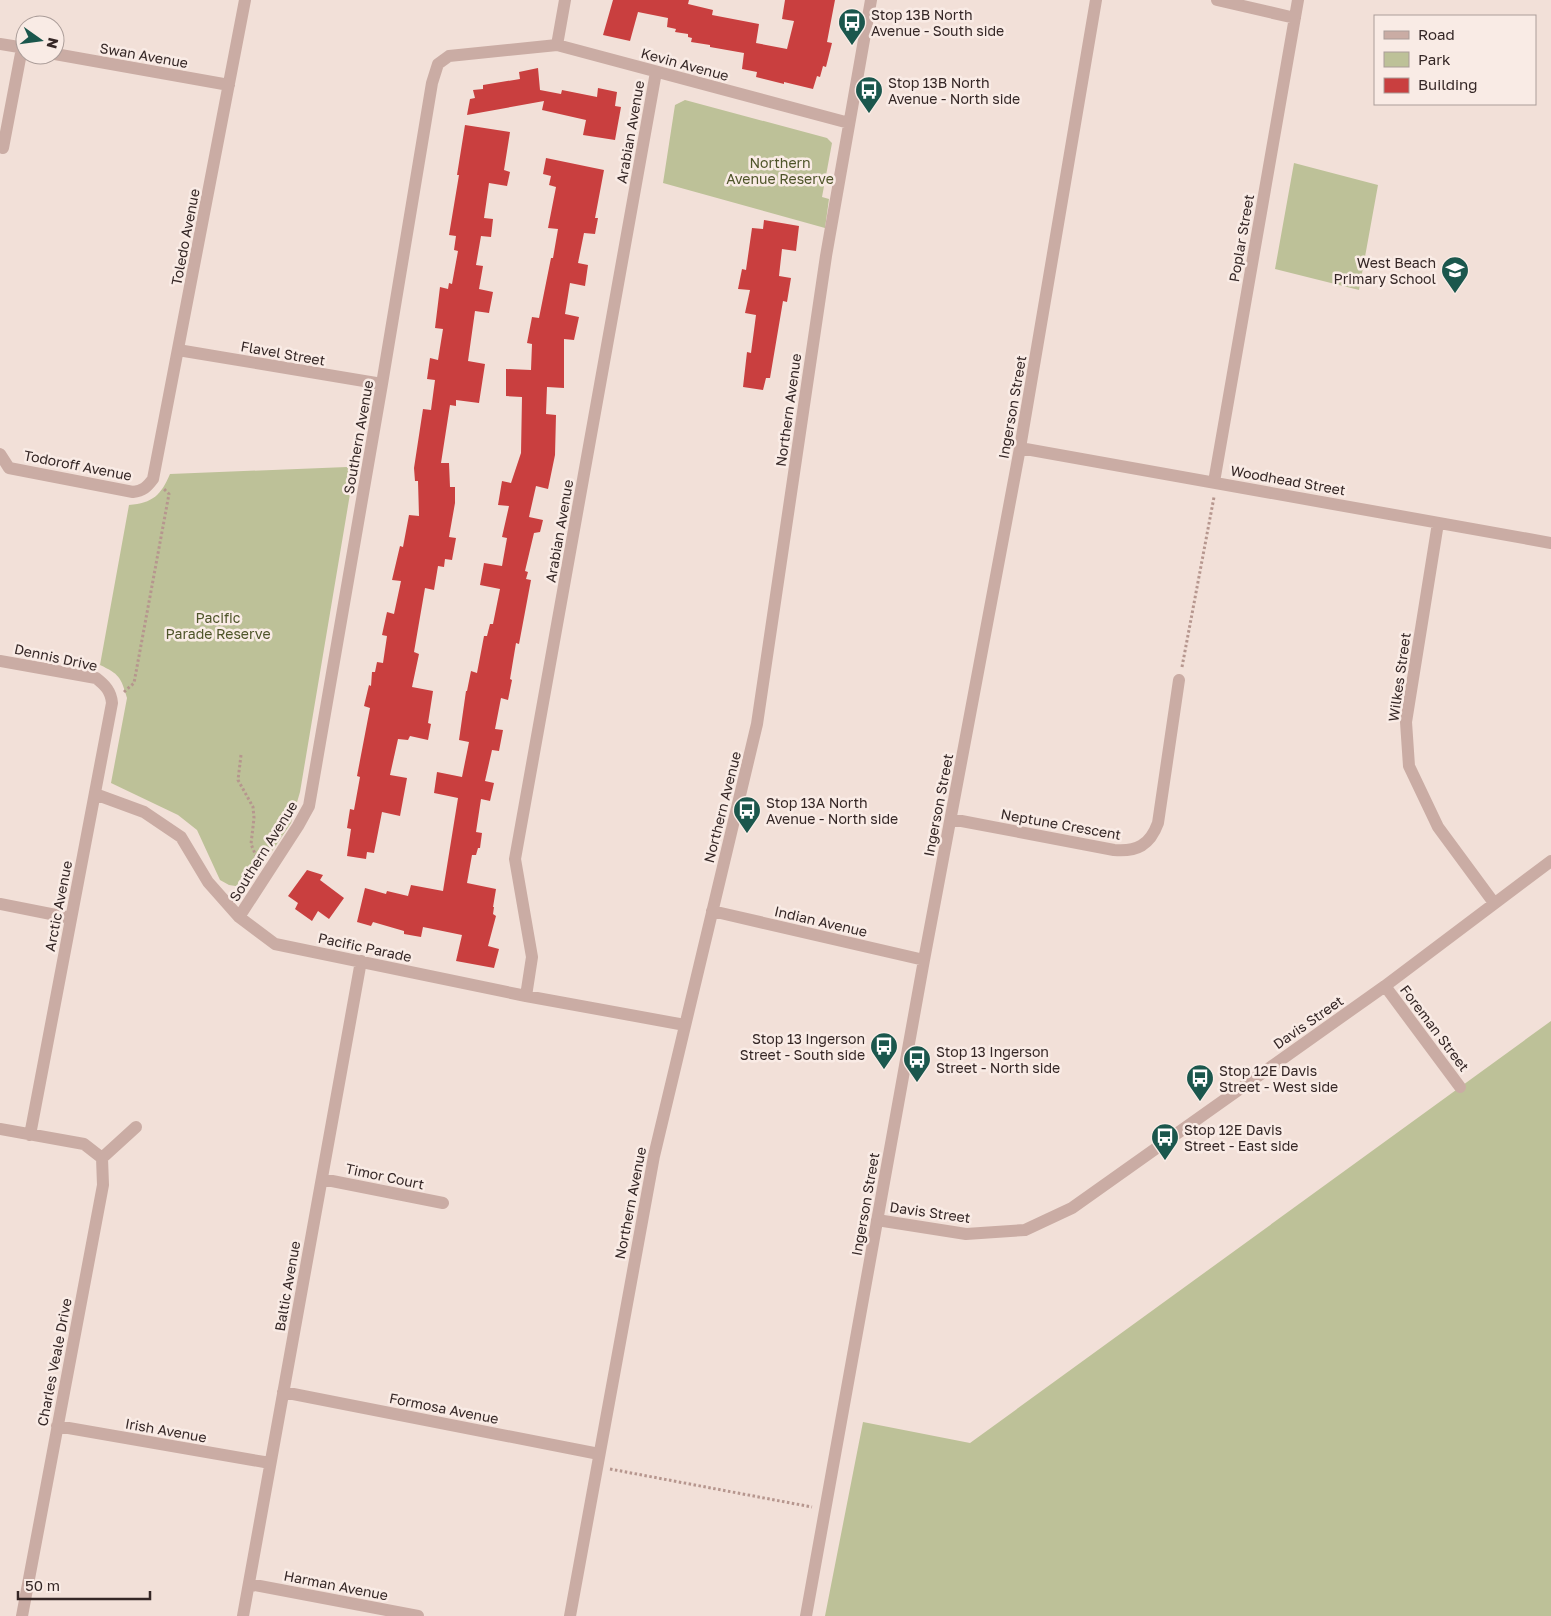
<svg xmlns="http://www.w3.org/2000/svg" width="1551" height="1616" font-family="'Golos Text',sans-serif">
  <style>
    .green { fill: #bdc198 }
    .building { fill: #c93f3f }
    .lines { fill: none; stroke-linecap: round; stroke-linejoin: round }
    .path { stroke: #b6968e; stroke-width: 3; stroke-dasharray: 2.5 2.5; stroke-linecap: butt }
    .minor { stroke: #caaca4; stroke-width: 12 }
    .labels { text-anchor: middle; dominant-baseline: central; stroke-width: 5; stroke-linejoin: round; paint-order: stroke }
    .poi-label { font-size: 14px; fill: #352726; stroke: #f9ebe5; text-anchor: start }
    .street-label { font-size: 14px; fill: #352726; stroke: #f9ebe5 }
    .park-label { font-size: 14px; fill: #4e5429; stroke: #f9ebe5 }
  </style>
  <rect width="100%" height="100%" fill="#f2e0d8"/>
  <path class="green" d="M685,100L827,138L832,143L822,197L829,199L825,228L663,183L675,105Z
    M1294,163L1378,185L1359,290L1275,269Z
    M347,467L354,470L300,792L291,823L254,878L242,887L229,885L220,880L197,830L178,815L111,783L127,698C121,677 119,674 100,665L129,505C153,503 161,495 170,474Z
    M1551,1021V1616H825L863,1422L970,1443Z"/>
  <path class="building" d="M613,0H689L688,4L713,10L712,15L759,24L756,43L787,49L794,21L782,19L785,0H835L827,42L832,43L826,67L823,66L820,77L817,76L813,89L784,82V84L756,77L757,72L742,69L744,53L710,47V45L691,42L692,38L688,37V34L675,32L676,29L667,27L668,18L638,12L630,41L603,35Z
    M538,68L540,90L561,94L562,90L597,97L598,88L617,92L615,106L621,107L615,140L583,135L586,120L542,110L544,101L467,115L470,99L475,98L473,90L483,89V85L520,79L519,72Z
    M465,125L510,132L504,170L510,172L507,186L489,183L484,218L493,219L491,237L481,236L476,265L483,266L479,289L493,292L489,313L475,311L468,361L485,364L479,403L456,400V406L450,405L441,463H449L450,487H455V503L449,537L456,538L452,560L445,559L444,567L438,566L434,590L425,588L414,652L419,654L412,687L433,691L428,723L431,724L428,740L410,736L408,740L398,739L390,775L407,778L400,816L382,812L374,853L367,852L366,859L347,856L351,829L347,828L350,809L354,810L360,777L357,776L370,708L364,706L369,685L371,686L372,672H375L377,662L383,663L387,636L382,635L387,612L394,614L401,581L392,580L400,546L403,547L409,515L419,516L418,481H415L414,468L423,409L431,410L435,380L427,379L430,358L438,360L443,329L435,328L440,287L448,289L449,283L452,284L458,251L454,250L456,236L449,235L459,175H457Z
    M546,158L604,170L595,218H598L595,234L584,233L578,263L588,265L585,286L570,283L565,314L579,317L574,340L564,339V388L547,387L546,414L556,415L555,455L548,489L536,486L529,517L543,520L540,532L534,533L525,571L528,572L526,579L531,580L519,644L516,643L510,679L512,680L508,700L501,698L495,729L503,730L499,751L492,750L485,781L494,783L490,801L481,799L476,832L482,833L480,848H478L476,855H472L467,883L496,889L493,907H494L493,914L496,916L488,946L499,949L494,968L456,961L462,935L423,927L421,937L404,934V931L373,922L371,926L357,922L365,888L386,894L387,891L408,896L411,885L443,891L458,798L434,793L437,772L462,777L469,742L459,740L466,691H467L471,671L477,673L484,636H487L490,624H493L500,589L480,585L484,563L502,566L507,538L502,537L509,506L498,505L502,481L511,483L521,453L522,397L506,396V369L531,370L532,344L527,343L532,317L539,318L551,258H553L558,229L548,228L556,187L549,185L551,176L543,174Z
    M764,220L799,226L796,251L782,249L779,276L791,278L787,302L783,301L770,378H766L763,390L743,387L747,352L751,353L756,315L745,313L750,290L738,289L742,269L746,270L752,228L763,229Z
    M307,870L323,875L320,880L344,898L329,919L318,911L312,921L295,909L298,903L288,896Z"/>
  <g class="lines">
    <path class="path" d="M1182,667L1214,497
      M124,692L134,683L169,494L163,488
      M241,755L238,780L253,807L254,818L251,844L258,861
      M610,1469L812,1507"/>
    <path class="minor" d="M565,0L557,45L849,123
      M1217,0L1295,18
      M0,44L25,48
      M55,54L229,85
      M3,148L22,48
      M178,350L382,384
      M1020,448L1551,543
      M0,454L9,468L133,492C143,491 147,487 153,479L245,0
      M1214,482L1298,0
      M1438,523L1406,722L1409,766L1438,827L1494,903
      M0,661L96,678C105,685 111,691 112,703L30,1135
      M95,794L144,812L181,837L208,882L239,917L275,944L526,996L685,1025
      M951,819L1114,850C1137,852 1150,845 1158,823L1179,680
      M0,904L71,918
      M712,911L924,960
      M239,917L298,826L309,806L382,384L432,83L438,64L449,56L557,45
      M1385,986L1460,1087
      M526,996L532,957L515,859L656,72
      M0,1129L84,1144L102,1158
      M102,1158L136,1127
      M322,1179L443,1203
      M877,1220L966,1234L1025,1230L1072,1208L1385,986L1551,861
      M283,1392L599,1454
      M57,1426L270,1463
      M249,1584L418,1616
      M22,1616L103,1185L102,1158
      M243,1616L361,961
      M570,1616L654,1156L757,724L826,256L871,0
      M806,1616L924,960L1020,448L1096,0"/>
  </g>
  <defs>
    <g id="bus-pin" transform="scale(1.4375)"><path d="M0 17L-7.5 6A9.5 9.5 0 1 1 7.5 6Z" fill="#1b574d" stroke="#f9ebe5"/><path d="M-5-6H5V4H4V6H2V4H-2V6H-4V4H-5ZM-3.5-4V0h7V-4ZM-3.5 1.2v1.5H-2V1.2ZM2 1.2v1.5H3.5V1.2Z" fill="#fff"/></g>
    <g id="school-pin" transform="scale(1.4375)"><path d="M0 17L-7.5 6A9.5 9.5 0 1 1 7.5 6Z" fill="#1b574d" stroke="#f9ebe5"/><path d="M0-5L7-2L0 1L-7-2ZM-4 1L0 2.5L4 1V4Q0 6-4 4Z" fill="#fff"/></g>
  </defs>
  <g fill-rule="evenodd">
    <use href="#bus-pin" x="852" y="22"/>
    <use href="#bus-pin" x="869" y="90"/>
    <use href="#school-pin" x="1455" y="270"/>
    <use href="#bus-pin" x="747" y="810"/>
    <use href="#bus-pin" x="884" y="1046"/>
    <use href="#bus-pin" x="917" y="1059"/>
    <use href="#bus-pin" x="1200" y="1078"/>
    <use href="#bus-pin" x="1165" y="1137"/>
  </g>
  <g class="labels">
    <g class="poi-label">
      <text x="871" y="14">Stop 13B North<tspan x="871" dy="16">Avenue - South side</tspan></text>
      <text x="888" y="82">Stop 13B North<tspan x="888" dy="16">Avenue - North side</tspan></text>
      <text x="1436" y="262" text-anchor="end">West Beach<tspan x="1436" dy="16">Primary School</tspan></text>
      <text x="766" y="802">Stop 13A North<tspan x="766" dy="16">Avenue - North side</tspan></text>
      <text x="865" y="1038" text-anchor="end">Stop 13 Ingerson<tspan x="865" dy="16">Street - South side</tspan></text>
      <text x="936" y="1051">Stop 13 Ingerson<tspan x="936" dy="16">Street - North side</tspan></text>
      <text x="1219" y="1070">Stop 12E Davis<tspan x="1219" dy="16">Street - West side</tspan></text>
      <text x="1184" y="1129">Stop 12E Davis<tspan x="1184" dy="16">Street - East side</tspan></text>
    </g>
    <g class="street-label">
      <text transform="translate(144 55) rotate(10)">Swan Avenue</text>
      <text transform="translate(685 64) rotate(15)">Kevin Avenue</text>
      <text transform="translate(630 132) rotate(-80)">Arabian Avenue</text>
      <text transform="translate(185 237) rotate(-79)">Toledo Avenue</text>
      <text transform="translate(1241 238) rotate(-80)">Poplar Street</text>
      <text transform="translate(283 353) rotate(10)">Flavel Street</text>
      <text transform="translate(1012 407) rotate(-80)">Ingerson Street</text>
      <text transform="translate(788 410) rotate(-82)">Northern Avenue</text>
      <text transform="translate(358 437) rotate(-80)">Southern Avenue</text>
      <text transform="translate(78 465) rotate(11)">Todoroff Avenue</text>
      <text transform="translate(1288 480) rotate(10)">Woodhead Street</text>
      <text transform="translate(559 531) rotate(-80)">Arabian Avenue</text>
      <text transform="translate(56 657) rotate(12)">Dennis Drive</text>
      <text transform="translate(1399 677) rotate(-82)">Wilkes Street</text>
      <text transform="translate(938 805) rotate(-79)">Ingerson Street</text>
      <text transform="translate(722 807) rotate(-76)">Northern Avenue</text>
      <text transform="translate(1061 824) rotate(10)">Neptune Crescent</text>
      <text transform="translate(263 851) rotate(-58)">Southern Avenue</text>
      <text transform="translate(58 906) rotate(-79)">Arctic Avenue</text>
      <text transform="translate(821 921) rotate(13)">Indian Avenue</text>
      <text transform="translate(365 947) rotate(12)">Pacific Parade</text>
      <text transform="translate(1308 1022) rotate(-35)">Davis Street</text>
      <text transform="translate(1435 1028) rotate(53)">Foreman Street</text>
      <text transform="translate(385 1176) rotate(12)">Timor Court</text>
      <text transform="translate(630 1203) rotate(-79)">Northern Avenue</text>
      <text transform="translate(865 1204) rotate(-80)">Ingerson Street</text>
      <text transform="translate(930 1212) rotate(8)">Davis Street</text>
      <text transform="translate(287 1286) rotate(-80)">Baltic Avenue</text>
      <text transform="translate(54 1362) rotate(-79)">Charles Veale Drive</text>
      <text transform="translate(444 1408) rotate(11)">Formosa Avenue</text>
      <text transform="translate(166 1430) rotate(10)">Irish Avenue</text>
      <text transform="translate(336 1585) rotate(11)">Harman Avenue</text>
    </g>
    <g class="park-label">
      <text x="780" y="162">Northern<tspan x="780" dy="16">Avenue Reserve</tspan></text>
      <text x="218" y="617">Pacific<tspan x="218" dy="16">Parade Reserve</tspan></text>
    </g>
  </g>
  <rect x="1374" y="15" width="162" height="90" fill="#f9ebe5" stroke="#ab9d99"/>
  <rect x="1384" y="31" width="25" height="8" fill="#caaca4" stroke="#ab9d99"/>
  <text x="1418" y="40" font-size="15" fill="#352726">Road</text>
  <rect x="1384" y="52" width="25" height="15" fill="#bdc198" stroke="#ab9d99"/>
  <text x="1418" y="65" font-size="15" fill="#352726">Park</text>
  <rect x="1384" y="78" width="25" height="15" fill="#c93f3f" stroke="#ab9d99"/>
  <text x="1418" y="90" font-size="15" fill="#352726">Building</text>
  <g transform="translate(40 40) rotate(104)"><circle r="24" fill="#f9ebe5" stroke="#ab9d99"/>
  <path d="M0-4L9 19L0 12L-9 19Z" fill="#1b574d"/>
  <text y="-8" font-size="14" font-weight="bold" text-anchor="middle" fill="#352726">N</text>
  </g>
  <path d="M18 1591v8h132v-8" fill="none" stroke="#352726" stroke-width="2.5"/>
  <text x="25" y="1591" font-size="15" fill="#352726" stroke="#f9ebe5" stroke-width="4" paint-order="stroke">50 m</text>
</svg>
